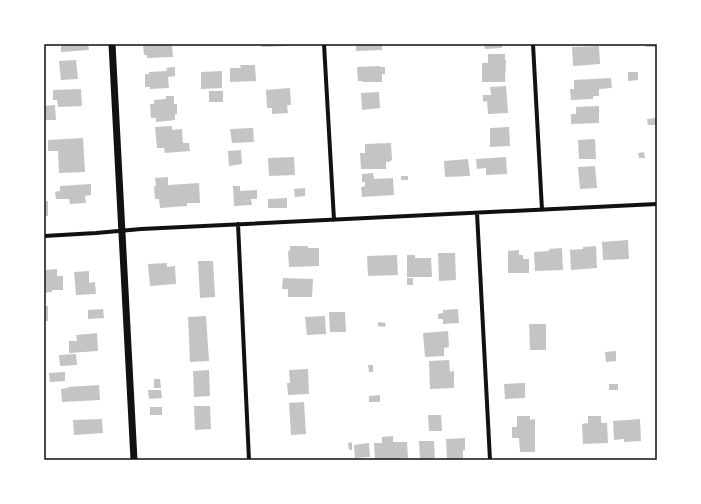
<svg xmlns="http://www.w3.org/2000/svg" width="701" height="504" font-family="'Roboto Condensed',sans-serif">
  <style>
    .building { fill: #c4c4c4 }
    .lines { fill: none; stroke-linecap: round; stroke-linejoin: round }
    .minor { stroke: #111; stroke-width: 4 }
    .tertiary { stroke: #111; stroke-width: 7 }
    .neatline { fill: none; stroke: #111; stroke-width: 1.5 }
  </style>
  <rect width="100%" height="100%" fill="#fff"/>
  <path class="building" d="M68,44H88L89,50L61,52V45Z
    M143,44H172L173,57L147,58V55H144Z
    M262,44H288V46L262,47Z
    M356,44H382V50L356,51Z
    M484,44H502V48L485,49Z
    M646,44H656V47H646Z
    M599,46L600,64L573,66L572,47Z
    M488,54H505V60H506L505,82H482V63H488Z
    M76,60L78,79L61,80L59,61Z
    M240,65H255L256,81L230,82V68H241Z
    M380,66V67H385V74H382V82H362V81H358L357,67Z
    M175,67V76L168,77L169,88L150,89V87H145V74H149V72L167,71L166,68Z
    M222,71V88L201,89V72Z
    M628,72H638V80L628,81Z
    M611,78L612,88L599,89V96H593V99L571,100L570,89H574V80Z
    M506,86L508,113L488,114L487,101L483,102V95H491L490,87Z
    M290,88L291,105H287L288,113L272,114V108H267L266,90Z
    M81,89L82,106L58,107L57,100H53V90Z
    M209,91H223V102H209Z
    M379,92L380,108L362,110L361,93Z
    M166,96H174V104H177V114H175V120L156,122V118H151L150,104H154V100L166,99Z
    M55,105L56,120H44V106Z
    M599,106V123L571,124V114H576V107Z
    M657,118V125H648L647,119Z
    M172,126V130L182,129L183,143H189L190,151L165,153L164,148H157L155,127Z
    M509,127L510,146L490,147V128Z
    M253,128L254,142L232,143L230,129Z
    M83,138L85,172L59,173L58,151H48V140Z
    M595,139L596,159H579L578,140Z
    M391,143L392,160L389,162H386V169H361L360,153H365V144Z
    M241,150L242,164L229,166L228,151Z
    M644,152L645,158H639L638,153Z
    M294,157L295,175L269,176L268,158Z
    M506,157L507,174L486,175V168L477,169L476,159Z
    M468,159L470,176L445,177L444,161Z
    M595,166L597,188L580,189L578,167Z
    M373,173L374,179L393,178L394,195L362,197L361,187L365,186V182H362V174Z
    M401,176H408V180H401Z
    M168,177V185L199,183L200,203H187V206L160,208L159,199H155L154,186H156L155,178Z
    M91,184V195L85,196L86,203L70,204L69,199H56L55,192L60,191V186Z
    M233,186H240V191L257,190V199H251L252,205L234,206Z
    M305,188V196L295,197L294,189Z
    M287,198V208H268V199Z
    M44,201H48V216H44Z
    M628,240L629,259L603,260L602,242Z
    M290,246H308V248H319V266L289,267L288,251L290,250Z
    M596,246L597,268L571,270L570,250L583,249V247Z
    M562,248L563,270L535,271L534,252L549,251V249Z
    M519,250V255H523V259H529V273H508V251Z
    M438,253H455L456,280L439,281Z
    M397,255L398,275L368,276L367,256Z
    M407,255H415V258H431L432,277H407Z
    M198,261H213L215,297L200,298Z
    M167,263V267L175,266L176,284L150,286L148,264Z
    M57,269V276H63V290H52V292L44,293V270Z
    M89,271V283L95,282L96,294L76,295L74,272Z
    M283,278L313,279L312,297H288V289H282Z
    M407,278H413V285H407Z
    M44,306H48V321H44Z
    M103,309L104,318L88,319V310Z
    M458,309L459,323L443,324V319H438V314L443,313V310Z
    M329,312H345L346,332H330Z
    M206,316L209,361L190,362L188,317Z
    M325,316L326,334L307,335L305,317Z
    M378,322L386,323L385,327L378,326Z
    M529,324H546V350H530Z
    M448,331L449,347L444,348V356L425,357L423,333Z
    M97,333L98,351L69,353V341H77L76,335Z
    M616,351V361L606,362L605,352Z
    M76,354L77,365L60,366L59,355Z
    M449,360L450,372L454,371V388L430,389L429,361Z
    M368,365H373V372H369Z
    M308,369L309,394L288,395L287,383H290L289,370Z
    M209,370L210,396L194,397L193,371Z
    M65,372V381L50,382L49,373Z
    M154,379H160L161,388H154Z
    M525,383V398L505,399L504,384Z
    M609,384H618V390H609Z
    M99,385L100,400L62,402L61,389L68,388V387Z
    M148,390H161L162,398L149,399Z
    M380,395V402H369V396Z
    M304,402L306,434L291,435L289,403Z
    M194,406H210L211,429L195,430Z
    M150,407H162V415H150Z
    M428,415H441L442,431H429Z
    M517,416H530V420L535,419V452H520L519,438H512V427H517Z
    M588,416H601V423H607L608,443L583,444L582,424L588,423Z
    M102,419L103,433L74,435L73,420Z
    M640,419L641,441L624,442V439L614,440L613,421Z
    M393,436V442H407L408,458H401V460H375L374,443H382V437Z
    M465,438V450H463V459L447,460L446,439Z
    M419,441H434L435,460H420Z
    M352,442V450H349L348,443Z
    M369,443L370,457L355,458L354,445Z"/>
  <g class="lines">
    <path class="minor" d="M324,44L334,220
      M533,44L542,210
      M477,213L490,460
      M238,224L249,460
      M44,236L96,233L141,229L657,204"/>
    <path class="tertiary" d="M112,44L134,460"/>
  </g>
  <rect width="701" height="504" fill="none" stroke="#ffffff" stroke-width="90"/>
  <rect x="45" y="45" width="611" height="414" class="neatline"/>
</svg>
